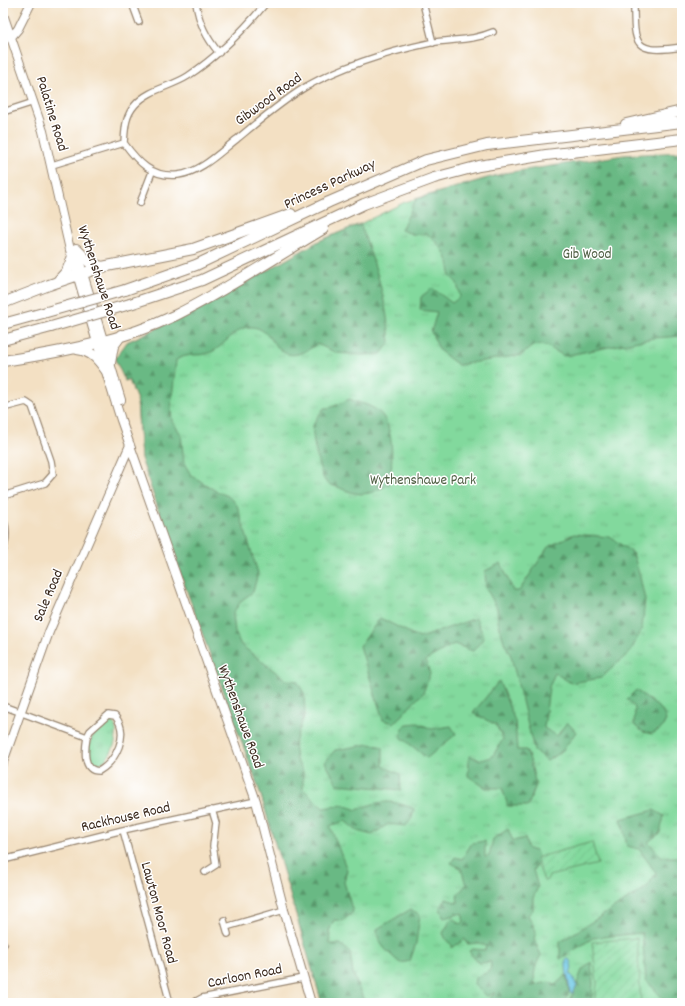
<svg xmlns="http://www.w3.org/2000/svg" width="685" height="1006" font-family="Dekko,sans-serif">
  <style>
    .grass { fill: url(#grass-tufts); stroke: #5e825e }
    .forest { fill: url(#forest-firs); stroke: #527251 }
    .garden { fill: url(#garden-furrows); stroke: #5e825e }
    .water { fill: url(#water-ripples); stroke: #507882 }
    .lines { fill: none; stroke-linecap: round; stroke-linejoin: round }
    .street-casing { stroke: #978570; stroke-width: 8 }
    .secondary-casing { stroke: #978570; stroke-width: 10 }
    .highway-casing { stroke: #978570; stroke-width: 12 }
    .street { stroke: #fff; stroke-width: 5.5 }
    .secondary { stroke: #fff; stroke-width: 8 }
    .highway { stroke: #fff; stroke-width: 10 }
    .highway-bridge-casing { stroke: #978570; stroke-width: 12; stroke-linecap: butt }
    .highway-bridge { stroke: #fff; stroke-width: 10 }
    .labels { text-anchor: middle; dominant-baseline: central; stroke-width: 3; stroke-linejoin: round; paint-order: stroke }
    .street-label { font-size: 15px; fill: #3b2a1e; stroke: #fff }
    .park-label { font-size: 15px; fill: #505f44; stroke: #fff }
  </style>
  <defs>
    <pattern id="grass-tufts" width="24" height="20" patternUnits="userSpaceOnUse"><rect width="24" height="20" fill="#82d99d"/><path d="M3 7l-1-3M5 7V3M7 7l1-3M15 17l-1-3M17 17v-4M19 17l1-3" fill="none" stroke="#71ba87"/></pattern>
    <pattern id="forest-firs" width="22" height="20" patternUnits="userSpaceOnUse"><rect width="22" height="20" fill="#69b984"/><path d="M5 1l3.5 6h-7zM16 11l3.5 6h-7z" fill="#58976b"/></pattern>
    <pattern id="garden-furrows" width="10" height="10" patternUnits="userSpaceOnUse"><rect width="10" height="10" fill="#82d99d"/><path d="M-1 1l2-2M0 10L10 0M9 11l2-2" fill="none" stroke="#71ba87"/></pattern>
    <pattern id="water-ripples" width="26" height="14" patternUnits="userSpaceOnUse"><rect width="26" height="14" fill="#66c6e5"/><path d="M2 4q2-2 4 0t4 0M15 11q2-2 4 0t4 0" fill="none" stroke="#59aac4"/></pattern>
  </defs>
  <rect width="100%" height="100%" fill="#fff"/>
  <filter id="ink" filterUnits="userSpaceOnUse"><feTurbulence type="fractalNoise" baseFrequency=".025" numOctaves="2"/><feDisplacementMap in="SourceGraphic" scale="8" xChannelSelector="R" yChannelSelector="G"/><feConvolveMatrix kernelMatrix="1 2 1 2 8 2 1 2 1" color-interpolation-filters="sRGB"/></filter>
  <filter id="wash" filterUnits="userSpaceOnUse"><feTurbulence type="fractalNoise" baseFrequency=".012" numOctaves="4" result="noise"/><feDisplacementMap in="SourceGraphic" scale="16" xChannelSelector="R" yChannelSelector="G"/><feGaussianBlur stdDeviation="0.9" result="paint"/><feColorMatrix in="noise" values="0 0 0 0 0 0 0 0 0 0 0 0 0 0 0 0 0 1.4 0 .05"/><feComposite in="paint" operator="in"/></filter>
  <g filter="url(#wash)">
    <rect width="100%" height="100%" fill="#f3e0c3"/>
    <path class="grass" d="M682,152V1003H322L260,792L172,550L141,458L137,400L129,380L125,381L127,342L200,309L319,241L360,224L405,202L505,173Z
      M108,718L111,719C124,731 111,766 93,765C79,749 96,730 108,718Z"/>
    <path class="forest" d="M682,152V336L654,338L564,356L547,346L534,345L521,355L458,365L440,351L431,332L437,312L420,310L421,297L432,288L452,303L460,297L457,283L450,276C449,255 442,246 426,233L415,235L401,230L416,199L505,173L624,155Z
      M360,224C375,263 387,301 390,342L381,354L362,355L337,353L317,344C273,376 278,326 250,327C234,327 224,348 209,353C197,357 190,352 176,360L171,407L172,421L181,434L184,463L191,475L216,491L228,496L237,505L258,573L253,592L242,600L233,613L235,632L241,645L286,680L297,681L304,693L305,714L294,745L296,759L303,772V789L323,808L343,805L357,810C380,800 391,799 414,809L412,818L406,826L388,824L372,835L357,831L345,821L330,826L347,870L344,882L353,912L343,921L334,920L329,931L330,944H340L350,952L353,974L365,1003H322L260,792L172,550L141,458L137,400L129,380L125,381L115,359L127,342L200,309L319,241Z
      M350,399C360,404 369,404 378,411C395,424 393,465 389,484C369,496 359,497 338,487C334,486 329,485 326,482C320,477 311,434 313,426C315,419 320,414 324,408C334,408 341,402 350,399Z
      M574,534L610,537L633,553L640,577L645,600L642,628L631,651L601,678L571,683L555,673L549,687L544,728L557,736L567,722L576,732L563,750L547,761L534,750L511,656L504,642L498,621L497,608L486,588L485,571L501,563L513,591H519L548,547Z
      M380,618L420,638L476,618L484,638L473,651L454,644L426,660L430,674L423,693L394,723L383,720L360,646Z
      M499,681L515,721L517,750H526L530,760L536,785L528,806H508L502,788H486L468,776L469,756L481,760L492,757L503,739L496,725L473,713Z
      M636,690L662,710L666,720L662,728L652,734L643,732L634,725L635,708L627,699Z
      M418,723L432,729L451,726L456,734L427,758L401,737L402,728L407,724Z
      M370,744L383,747V766L400,774L401,790L337,784L325,762L335,750Z
      M654,810L664,816L660,833L648,842L662,857H682V1003H667L646,980L642,933L593,938L560,959V942L647,887L656,873L639,849L627,846L621,819Z
      M508,829L513,841L525,838L528,849L536,851C540,859 539,863 533,870L538,887L533,898V910L528,915L536,931L534,939L541,955C535,966 533,973 535,985L549,982L555,985L566,975L569,990L566,1000L571,999L582,970L591,962L593,984L591,1003H486L495,993L487,996L474,985L475,978L490,971L491,962L478,963L469,951L473,949L485,950L486,946L480,943L467,944L465,939L452,948V945L446,940L443,933L452,918L461,924L464,922L462,913L444,918L440,908L446,899L458,903L457,895L466,885L461,868L451,863L455,857L462,859L472,843L485,841V857L489,856L493,839Z
      M411,909L420,915L416,943L410,961L400,963C389,953 377,945 377,929Z"/>
    <path class="garden" d="M592,842L598,864L549,876L547,880L544,881L536,858Z
      M637,938L641,1003H594L597,984L592,942Z"/>
    <path class="water" d="M566,959H569C572,964 573,969 570,974L574,978V980L577,986L573,993H570C569,981 565,971 566,959Z"/>
  </g>
  <g filter="url(#ink)">
    <g class="lines">
      <g class="street-casing">
        <path id="street" d="M132,3L139,22
          M196,3C199,23 206,37 219,53
          M423,3L433,43
          M634,3C634,46 634,54 682,47
          M3,39L12,36
          M3,112L34,102
          M124,143C138,162 152,178 178,175C201,172 219,153 237,139C260,120 282,101 307,86C345,65 388,52 430,43C451,39 473,41 493,32
          M124,143C125,129 125,116 135,105C149,89 171,87 188,76C218,56 243,31 266,3
          M52,165L124,143
          M140,203L152,172
          M3,408L26,402L32,406L51,461L53,474L45,483L3,496
          M3,517C7,529 7,538 3,551
          M3,706L87,737C85,749 82,771 99,771C116,761 130,734 115,716L108,715L90,731L87,737
          M123,830L170,1003
          M3,860L123,830L256,801
          M205,872L216,865L213,846L216,823L212,810
          M224,920L226,927L284,910
          M226,927L228,934
          M3,945L4,944
          M193,1003L202,998L303,978"/>
      </g>
      <g class="secondary-casing">
        <path id="secondary" d="M3,14L43,131L70,250L98,346L121,420L256,801L284,910L311,1003
          M12,36L18,29L31,3
          M76,250L121,400
          M3,762L49,632L130,445"/>
      </g>
      <g class="highway-casing">
        <path id="highway" d="M626,124L682,111
          M76,249L90,263L102,267
          M58,281L67,271L72,259
          M125,290L196,265L329,202L426,160L487,145L682,122
          M3,303L49,285L102,267L193,249L291,214
          M130,304L202,280L364,204L434,178L479,166L546,155L682,139
          M3,324L43,313
          M3,340L51,327
          M77,349C92,351 98,359 106,370
          M3,361C62,352 122,341 176,315C226,290 274,258 323,229
          M110,363L113,346L121,335"/>
      </g>
      <use href="#street" class="street"/>
      <use href="#secondary" class="secondary"/>
      <use href="#highway" class="highway"/>
      <g class="highway-bridge-casing">
        <path id="highway-bridge" d="M43,313L125,290
          M51,327L130,304"/>
      </g>
      <use href="#highway-bridge" class="highway-bridge"/>
    </g>
  </g>
  <g class="labels">
    <g class="street-label">
      <text transform="translate(269 100) rotate(-36)">Gibwood Road</text>
      <text transform="translate(51 114) rotate(73)">Palatine Road</text>
      <text transform="translate(330 185) rotate(-25)">Princess Parkway</text>
      <text transform="translate(98 278) rotate(72)">Wythenshawe Road</text>
      <text transform="translate(49 596) rotate(-67)">Sale Road</text>
      <text transform="translate(240 717) rotate(70)">Wythenshawe Road</text>
      <text transform="translate(126 818) rotate(-13)">Rackhouse Road</text>
      <text transform="translate(158 913) rotate(75)">Lawton Moor Road</text>
      <text transform="translate(245 977) rotate(-11)">Carloon Road</text>
    </g>
    <g class="park-label">
      <text x="587" y="255">Gib Wood</text>
      <text x="423" y="481">Wythenshawe Park</text>
    </g>
  </g>
  <rect width="685" height="1006" fill="none" stroke="#fff" stroke-width="16"/>
</svg>
